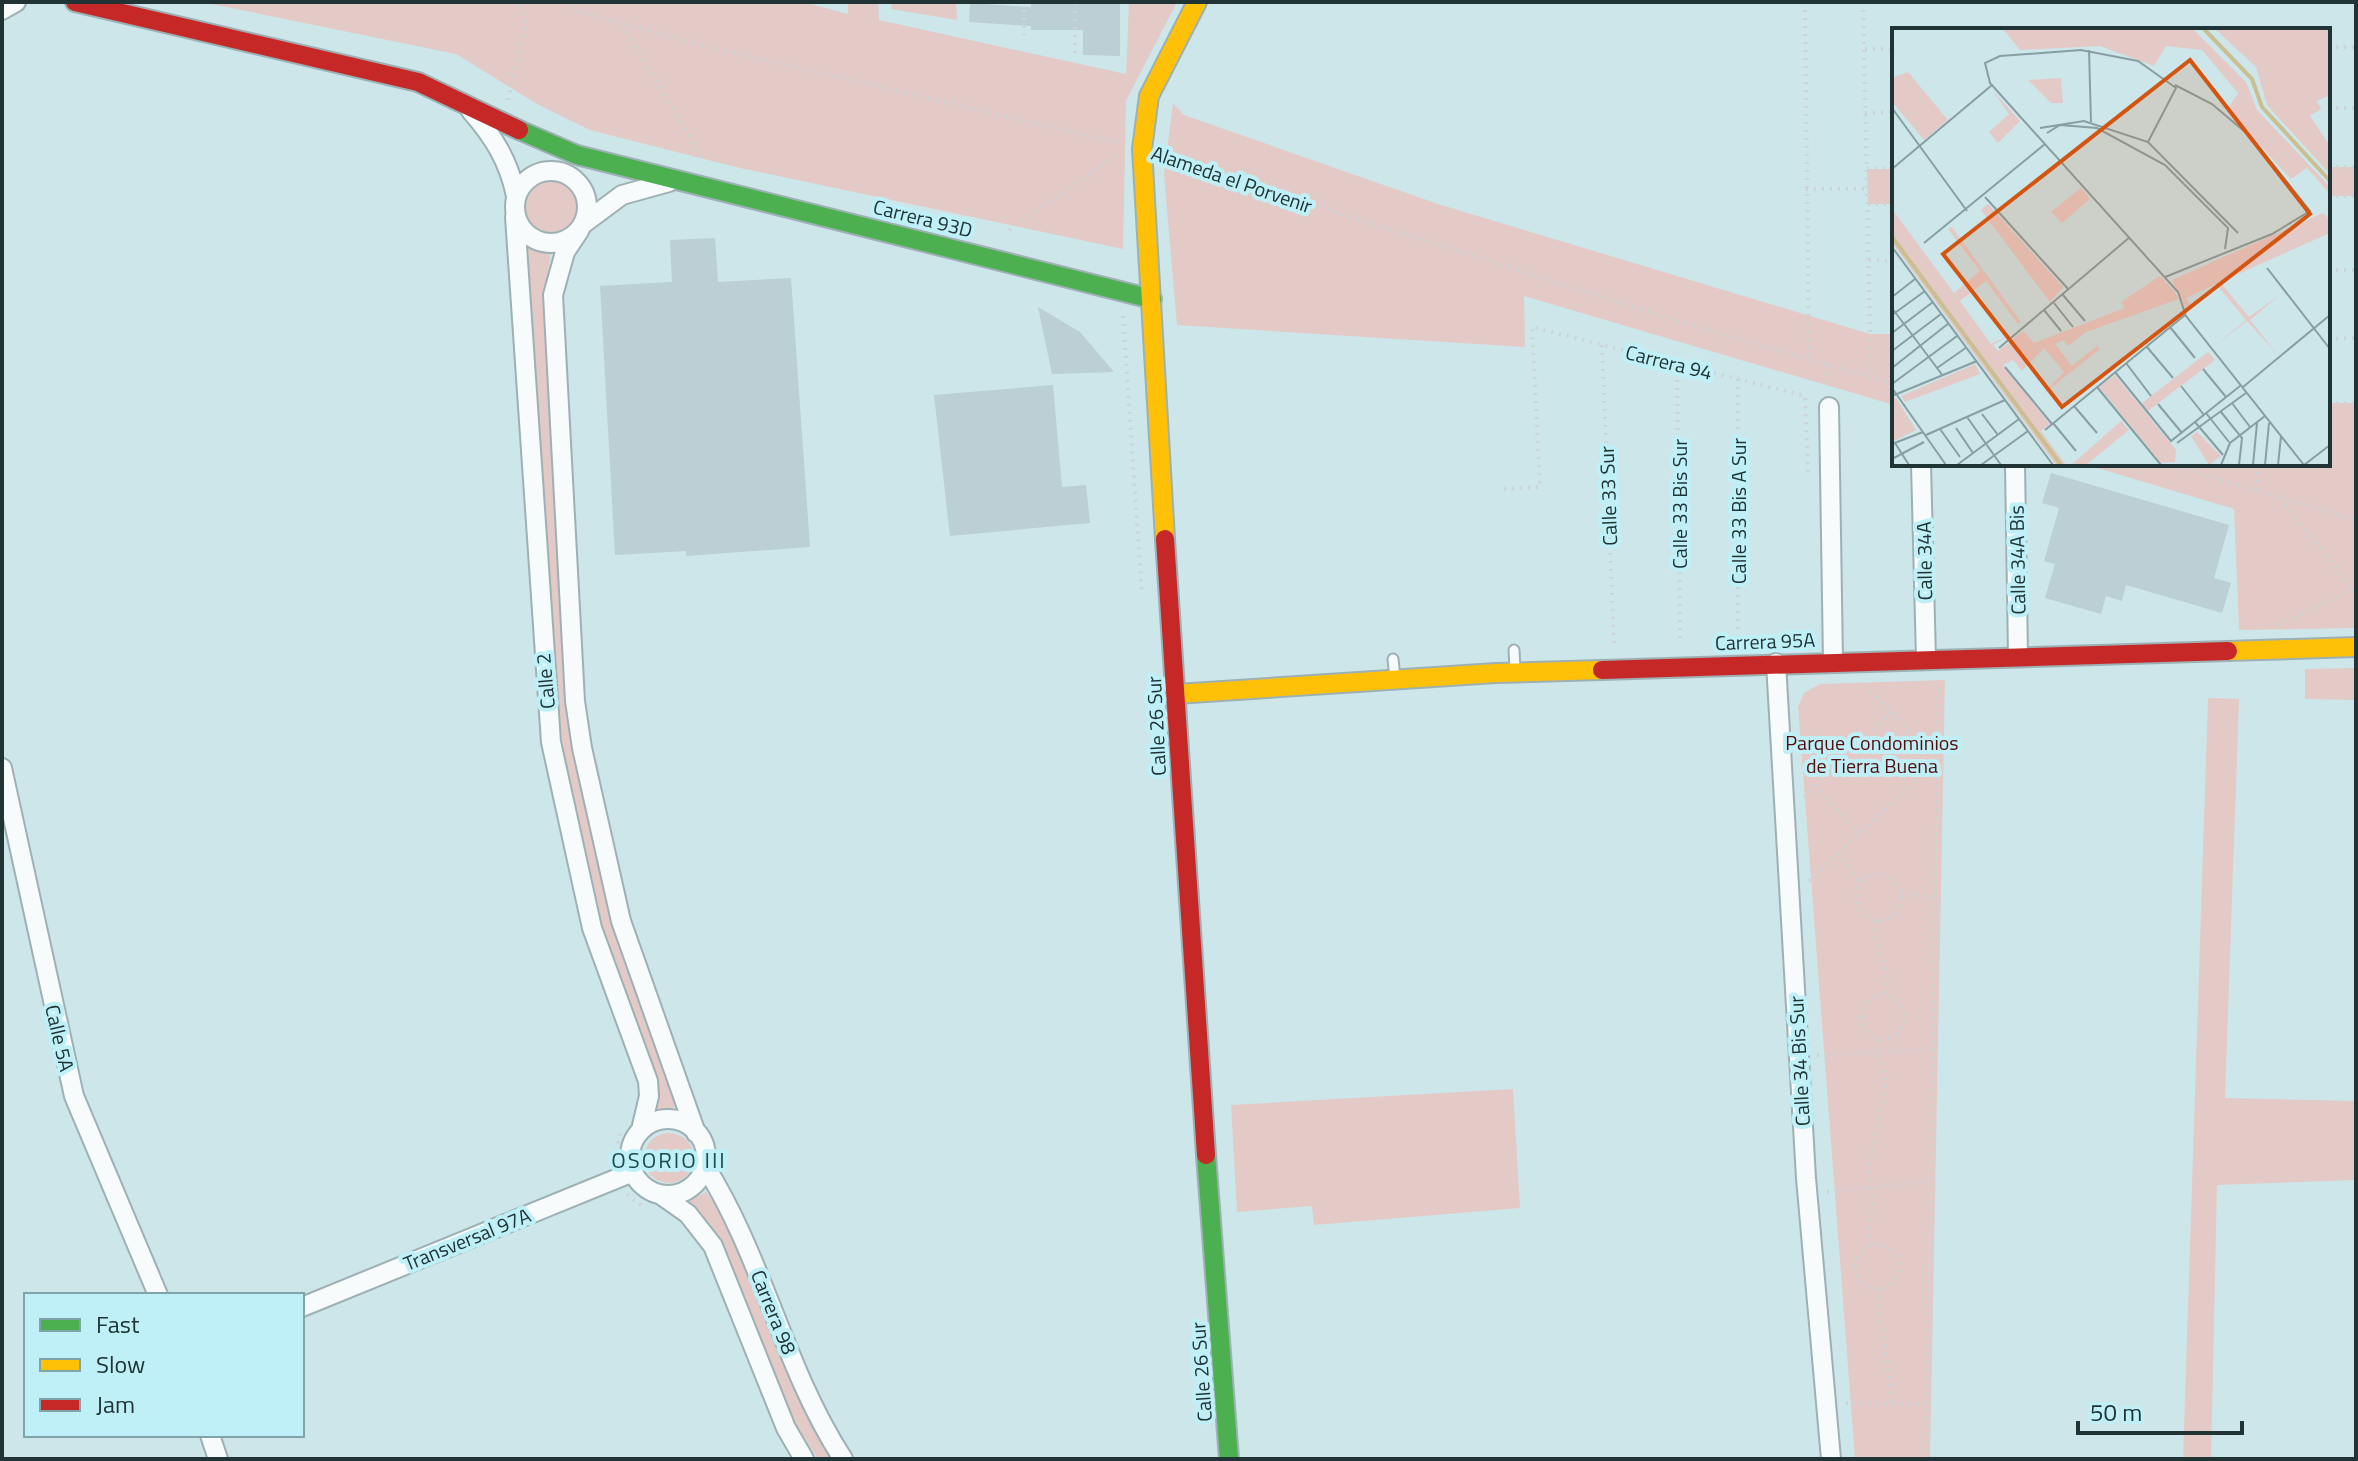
<svg xmlns="http://www.w3.org/2000/svg" width="2358" height="1461" font-family="'Titillium Web',sans-serif">
  <style>
    .green { fill: #e4cac7 }
    .building { fill: #bbcfd4 }
    .lines { fill: none; stroke-linecap: round; stroke-linejoin: round }
    .lane-casing { stroke: #9db1b4; stroke-width: 13 }
    .street-casing { stroke: #9db1b4; stroke-width: 22 }
    .fast-casing { stroke: #9db1b4; stroke-width: 22 }
    .slow-casing { stroke: #9db1b4; stroke-width: 22 }
    .jam-casing { stroke: #9db1b4; stroke-width: 22 }
    .path { stroke: #ccd4d6; stroke-width: 4; stroke-dasharray: 2 6; stroke-linecap: butt }
    .lane { stroke: #f7fbfc; stroke-width: 9 }
    .street { stroke: #f7fbfc; stroke-width: 18 }
    .fast { stroke: #4caf50; stroke-width: 18 }
    .slow { stroke: #ffc107; stroke-width: 18 }
    .jam { stroke: #c62828; stroke-width: 18 }
    .labels { text-anchor: middle; dominant-baseline: central; stroke-width: 8; stroke-linejoin: round; paint-order: stroke }
    .street-label { font-size: 20px; fill: #203436; stroke: #bff0f7 }
    .park-label { font-size: 20px; fill: #530f0e; stroke: #bff0f7 }
    .neighbourhood-label { font-size: 22px; letter-spacing: 2px; fill: #1b494f; stroke: #bff0f7 }
    .inset-river { fill: none; stroke: #cbbe90; stroke-width: 4 }
    .inset-road { fill: none; stroke: #879fa2; stroke-width: 2 }
    .view { fill: #d45510; fill-opacity: 0.15; stroke: #d45510; stroke-width: 4 }
    .inset-edge { fill: none; stroke: #203436; stroke-width: 4 }
  </style>
  <rect width="100%" height="100%" fill="#cce6ea"/>
  <path class="green" d="M202,2H803L848,14V2H878L879,20L1126,74L1129,2H1177L1126,101L1123,249L736,167L590,130L537,104L456,54Z
    M892,2H956L957,20L891,9Z
    M1173,103L1184,115L1438,204L1870,334H1894V405L1524,296L1525,347L1177,325L1164,175Z
    M2328,167H2356V196H2328Z
    M1867,169H1894V204H1868Z
    M524 206a27 27 0 1 1 54 0a27 27 0 1 1-54 0Z
    M525,246L551,253L543,306L569,725L610,908L665,1069L675,1107L653,1113C654,1056 630,1014 613,962C593,900 578,836 567,773C536,600 545,420 525,246Z
    M2328,403H2356V628L2239,630L2234,509L2084,464H2328Z
    M2356,668V700L2305,699V669Z
    M1945,680L1930,1459H1855L1798,707L1804,693L1820,684Z
    M2208,698L2239,699L2225,1098L2356,1101V1180L2217,1185L2211,1459H2183Z
    M1513,1089L1520,1208L1314,1225L1312,1206L1237,1212L1231,1105Z
    M644 1158a25 25 0 1 1 50 0a25 25 0 1 1-50 0Z
    M706,1192C728,1218 739,1254 751,1286C775,1344 797,1406 832,1459H818C808,1443 797,1428 790,1411C757,1342 740,1260 688,1202Z"/>
  <path class="building" d="M1031,2H1120V56L1083,55V30H1031V26L969,22L970,3L1031,7Z
    M715,238L718,282L791,278L810,547L686,556V551L615,555L600,286L672,282L670,240Z
    M1038,307L1080,332L1114,372L1052,374Z
    M1053,385L1062,487L1086,485L1090,523L950,536L934,395Z
    M2051,473L2229,525L2214,578L2231,583L2222,613L2126,585L2122,601L2106,596L2101,614L2045,598L2055,564L2044,561L2059,508L2042,503Z"/>
  <g class="lines">
    <g class="lane-casing">
      <path id="lane" d="M1514,650L1515,669
        M1393,659L1395,678"/>
    </g>
    <g class="street-casing">
      <path id="street" d="M2,10L16,2
        M471,111C494,137 509,162 516,196
        M515 207a36 36 0 1 1 72 0a36 36 0 1 1-72 0Z
        M515,217L551,742L592,928L648,1081L649,1096L641,1130
        M583,224L622,195L669,182
        M579,231L565,252L553,295L575,701L582,748L621,921L696,1133
        M1829,407L1833,661
        M1921,464L1926,659
        M2015,464L2018,656
        M1776,663L1806,1178L1831,1459
        M2,768L74,1096L158,1295
        M630 1157a38 38 0 1 1 76 0a38 38 0 1 1-76 0Z
        M705,1166C763,1258 784,1368 843,1459
        M661,1195L688,1214L713,1246L786,1428L804,1459
        M302,1307L633,1172
        M210,1435L218,1459"/>
    </g>
    <g class="fast-casing">
      <path id="fast" d="M519,130L577,155L1152,299
        M1206,1155L1229,1459"/>
    </g>
    <g class="slow-casing">
      <path id="slow" d="M1165,539L1142,149L1149,96L1197,2
        M2228,651L2356,647
        M1176,694L1496,673L1602,670"/>
    </g>
    <g class="jam-casing">
      <path id="jam" d="M75,2L418,82L519,130
        M1165,539L1206,1155
        M1602,670L2228,651"/>
    </g>
    <path class="path" d="M565,2L580,12L706,46L1120,143
      M1024,2V35
      M1805,2L1809,359
      M1863,2L1871,377
      M623,25L705,162
      M2328,47H2356
      M1865,49H1894
      M1075,53V2
      M508,100L526,25L519,2
      M2328,108H2356
      M1865,113L1894,112
      M1167,158L1678,321L1894,384
      M2328,167H2356
      M1867,169H1894
      M1806,189H1867
      M2328,196H2356
      M1868,204H1894
      M1009,230L1118,154
      M1869,260L1894,261
      M2328,270H2356
      M1123,316L1142,595
      M2328,339L2356,338
      M1602,345L1614,646
      M1677,364L1680,644
      M1828,365V389
      M1738,379V642
      M2328,403H2356
      M2168,464L2356,520
      M1504,489L1540,487L1532,327L1805,396L1808,474
      M2257,490V464
      M2280,498L2356,593
      M2279,625L2356,588
      M1816,785L1860,833
      M1804,797L1892,712
      M1839,853L1862,882
      M1856 897a23 23 0 1 1 46 0a23 23 0 1 1-46 0Z
      M1809,881L1938,760L1866,686
      M1902,895L1936,896
      M1878,921C1869,949 1896,968 1884,995
      M1861 1017a22 22 0 1 1 44 0a22 22 0 1 1-44 0Z
      M1817,1055L1933,1049
      M614,1159L621,1129
      M1827,1192L1931,1181
      M627,1194L645,1208
      M1856 1267a22 22 0 1 1 44 0a22 22 0 1 1-44 0Z
      M1872,1245L1869,1231L1873,1203L1869,1167L1887,1081L1877,1052L1878,1039
      M1877,1289L1893,1404
      M1846,1403L1927,1404
      M1927,1459L1939,683"/>
    <use href="#lane" class="lane"/>
    <use href="#street" class="street"/>
    <use href="#fast" class="fast"/>
    <use href="#slow" class="slow"/>
    <use href="#jam" class="jam"/>
  </g>
  <g class="labels">
    <g class="street-label">
      <text transform="translate(1232 179) rotate(19)">Alameda el Porvenir</text>
      <text transform="translate(923 218) rotate(14)">Carrera 93D</text>
      <text transform="translate(1669 362) rotate(14)">Carrera 94</text>
      <text transform="translate(1608 496) rotate(-92)">Calle 33 Sur</text>
      <text transform="translate(1679 504) rotate(-90)">Calle 33 Bis Sur</text>
      <text transform="translate(1738 511) rotate(-90)">Calle 33 Bis A Sur</text>
      <text transform="translate(2017 560) rotate(-91)">Calle 34A Bis</text>
      <text transform="translate(1924 561) rotate(-91)">Calle 34A</text>
      <text transform="translate(1765 641) rotate(-2)">Carrera 95A</text>
      <text transform="translate(545 681) rotate(-95)">Calle 2</text>
      <text transform="translate(1156 726) rotate(-93)">Calle 26 Sur</text>
      <text transform="translate(60 1038) rotate(77)">Calle 5A</text>
      <text transform="translate(1799 1061) rotate(-93)">Calle 34 Bis Sur</text>
      <text transform="translate(467 1239) rotate(-22)">Transversal 97A</text>
      <text transform="translate(774 1312) rotate(68)">Carrera 98</text>
      <text transform="translate(1201 1372) rotate(-94)">Calle 26 Sur</text>
    </g>
    <g class="park-label">
      <text x="1872" y="742">Parque Condominios<tspan x="1872" dy="23">de Tierra Buena</tspan></text>
    </g>
    <g class="neighbourhood-label">
      <text x="669" y="1160">OSORIO III</text>
    </g>
  </g>
  <g transform="translate(1892 28)">
    <rect width="438" height="438" fill="#cce6ea"/>
    <path d="M111,1H301L354,54L365,82L438,159V166L415,140L399,151L335,82L346,65L310,22L274,18L262,38L208,18L128,22ZM323,1H438V67L425,73L429,81L418,88L438,118V146L375,77L364,39ZM16,44L56,92L32,112L0,74V50ZM169,50L171,75H159L136,52ZM100,62L128,93L106,115L97,104L117,86ZM189,160L198,171L170,195L159,184ZM96,176L171,259L158,274L89,182ZM0,181L62,265L88,243L56,201L60,199L129,294L126,296L94,253L68,273L99,316L121,305L101,317L106,323L131,303L142,315L233,280L229,274L268,248L282,263L287,271L194,304L176,318L172,312L163,316L180,338L205,318L208,321L150,367L172,344L152,320L130,343L121,332L111,337L158,396L149,403L174,437H164L0,215ZM431,185L438,192V205L328,254L357,289L389,266L358,292L386,327L355,293L322,318L354,292L324,256L294,270L300,279L295,283L280,252ZM316,324L323,332L256,383L250,375ZM83,336L88,346L13,374L9,368ZM223,347L284,422L283,434L269,435L207,359ZM4,370L24,402L0,414V371ZM229,393L237,402L194,437H179ZM305,404L329,428L317,437L299,408Z" fill="#e4cac7"/>
    <path class="inset-river" d="M312,1L360,51L370,79L438,153M0,209L169,437"/>
    <path class="inset-road" d="M197,22L199,94M0,80L75,183M148,100L192,93L256,114L346,205M155,105L168,97L205,100L273,137L336,200L333,221M256,114L284,60L246,33L189,22L108,28L93,35L98,55L286,264L294,288L412,437M0,141L100,57M93,169L177,262M32,215L153,116M0,219L161,437M375,240L438,321M273,249L380,206L418,183L359,109L320,76L283,57M171,267L193,293M0,269L23,251M162,275L181,299M0,280L51,348M152,282L169,303M0,287L33,263M278,299L303,330M0,305L41,274M255,319L281,350M107,320L238,209M0,323L49,286M234,335L259,368M113,339L160,396M0,340L57,295M45,340L75,319M311,341L334,369M223,344L279,413L348,358M0,356L65,308M289,358L312,387M205,359L269,437M351,359L438,287M0,360L54,437M0,368L85,333M340,375L358,399M266,376L290,405M182,378L205,405M329,384L350,410L347,437M314,385L337,414M90,386L106,407M75,389L109,437M303,394L331,427M161,395L184,423M64,400L81,425M48,401L68,429M153,402L293,287M34,407L113,372M3,415L17,437M285,415L354,365M0,416L31,404M0,431L32,414M65,437L127,391M89,437L136,403M329,437L338,415L373,388M361,437L365,395M373,437L377,395M386,437L389,408M412,437L438,417"/>
    <path class="view" d="M298,32L418,186L170,379L51,226Z"/>
    <rect width="438" height="438" class="inset-edge"/>
  </g>
  <rect width="2358" height="1461" fill="none" stroke="#203436" stroke-width="8"/>
  <rect x="24" y="1293" width="280" height="144" fill="#bff0f7" stroke="#7fa5aa" stroke-width="2"/>
  <rect x="40" y="1319" width="40" height="12" fill="#4caf50" stroke="#7fa5aa" stroke-width="2"/>
  <text x="96" y="1333" font-size="24" fill="#203436">Fast</text>
  <rect x="40" y="1359" width="40" height="12" fill="#ffc107" stroke="#7fa5aa" stroke-width="2"/>
  <text x="96" y="1373" font-size="24" fill="#203436">Slow</text>
  <rect x="40" y="1399" width="40" height="12" fill="#c62828" stroke="#7fa5aa" stroke-width="2"/>
  <text x="96" y="1413" font-size="24" fill="#203436">Jam</text>
  <path d="M2078 1421v12h164v-12" fill="none" stroke="#203436" stroke-width="4"/>
  <text x="2090" y="1421" font-size="24" fill="#203436" stroke="#bff0f7" stroke-width="6" paint-order="stroke">50 m</text>
</svg>
